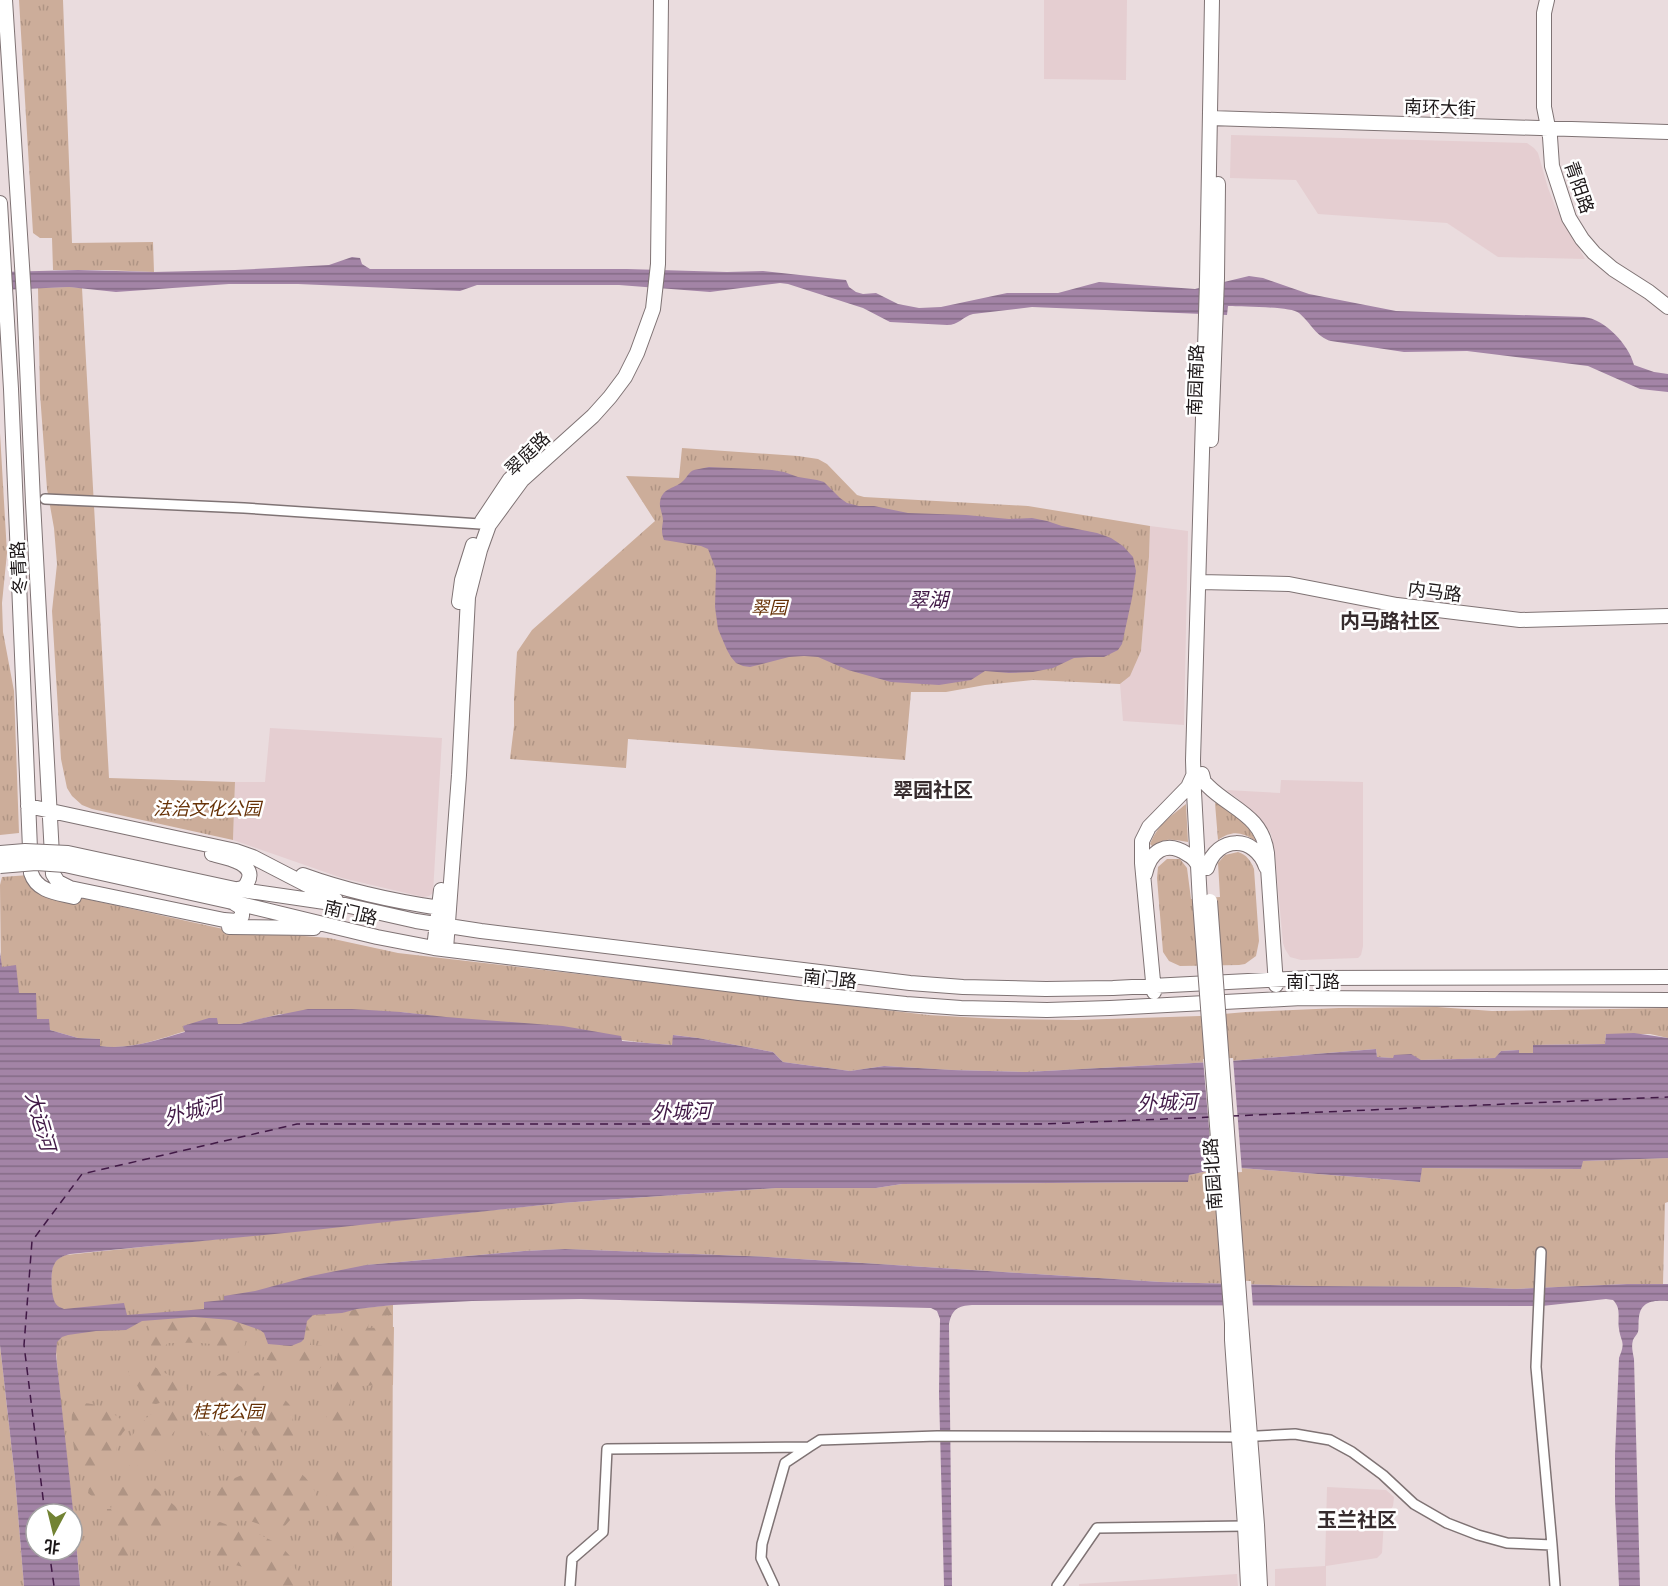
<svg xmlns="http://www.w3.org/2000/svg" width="1668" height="1586" font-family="'PT Serif','Noto Sans SC',serif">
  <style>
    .built { fill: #e5ced1 }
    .grass { fill: url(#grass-tufts) }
    .forest { fill: url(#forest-firs) }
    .water { fill: url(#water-rules); fill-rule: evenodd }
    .pier { fill: #eadcde }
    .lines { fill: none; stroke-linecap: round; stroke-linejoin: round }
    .ferry { stroke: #411946; stroke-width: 1.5; stroke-dasharray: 8 6; stroke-linecap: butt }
    .street-casing { stroke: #7f7374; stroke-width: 12 }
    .secondary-casing { stroke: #7f7374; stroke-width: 16 }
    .street { stroke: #fff; stroke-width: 9 }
    .secondary { stroke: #fff; stroke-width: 14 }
    .secondary-bridge-casing { stroke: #7f7374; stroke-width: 16; stroke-linecap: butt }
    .secondary-bridge { stroke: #fff; stroke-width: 14 }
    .labels { text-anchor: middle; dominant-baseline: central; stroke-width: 5; stroke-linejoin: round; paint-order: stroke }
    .street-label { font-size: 18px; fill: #1c1718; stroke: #fff }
    .park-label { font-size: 18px; font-style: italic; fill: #673207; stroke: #fff }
    .water-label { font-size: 20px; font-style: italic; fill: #411946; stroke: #fff }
    .neighbourhood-label { font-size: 20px; font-weight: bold; fill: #372c2e; stroke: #fff }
  </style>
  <defs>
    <pattern id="grass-tufts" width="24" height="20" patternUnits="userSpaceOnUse" patternTransform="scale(1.5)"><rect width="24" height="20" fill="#ccad9a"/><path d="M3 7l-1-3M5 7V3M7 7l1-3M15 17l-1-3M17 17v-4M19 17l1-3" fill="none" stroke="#af9484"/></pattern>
    <pattern id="forest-firs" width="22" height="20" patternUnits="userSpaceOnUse" patternTransform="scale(1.5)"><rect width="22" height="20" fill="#ccad9a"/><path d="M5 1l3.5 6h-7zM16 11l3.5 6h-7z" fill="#af9484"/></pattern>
    <pattern id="water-rules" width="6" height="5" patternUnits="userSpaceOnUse" patternTransform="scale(1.5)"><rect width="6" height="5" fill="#a384a6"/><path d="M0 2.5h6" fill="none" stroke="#846b86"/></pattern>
  </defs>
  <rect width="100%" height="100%" fill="#eadcde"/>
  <path class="built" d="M1044,0H1127L1126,80L1044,79Z
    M1231,135L1527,143L1534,148L1538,153L1548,188L1555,206L1585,259L1498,257L1447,223L1318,214L1296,180L1230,178Z
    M1150,526L1188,531L1184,725L1123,721L1120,684L1123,682L1141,651L1149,557Z
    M270,728L442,738L433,893L429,896L423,897L342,878L233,840L235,782H265Z
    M1281,780L1363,782V946L1361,955L1358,958L1301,960L1290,957L1285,949L1283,943L1275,856L1271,834L1264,823L1237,798L1226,790L1280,793Z
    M1327,1487L1386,1490L1394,1497L1393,1506L1384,1520L1382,1553L1377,1558L1326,1566V1586H1275V1569L1325,1566Z
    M1237,1574L1238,1586H1079V1584Z"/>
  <path class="grass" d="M19,0H63L72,243L153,242L154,272L104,270H53L52,238H40L33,233Z
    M69,287L82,288L109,778L235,782L233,840L92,809L82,805L72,796L67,788L61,759L52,611L57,564L54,528L47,489L40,394L38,288Z
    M0,433L7,553L2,603L3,632L14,691L19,833L0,835Z
    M682,448L798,456L818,459L827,464L857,495L864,497L1028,506L1150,526L1149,557L1141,651L1130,676L1120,684L1033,680L985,685L946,692H911L905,760L628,739L626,768L510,759L514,726V698L517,652L532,630L655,521L626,476L679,478Z
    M1215,803L1219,804C1234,814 1249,824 1256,841C1241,832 1233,830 1218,840Z
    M1186,804L1188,842C1175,840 1164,837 1155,846H1152L1150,844C1158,824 1170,817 1186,804Z
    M1238,852C1247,855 1251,861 1254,869L1259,941L1256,956L1245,964L1239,965L1180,966L1169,961L1163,952L1157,878L1158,867L1167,859H1180L1187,868L1191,899L1220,897L1218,863L1225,855Z
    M29,875L36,888L228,930L329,938L398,953L928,1015L999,1019L1076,1020L1200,1016L1246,1012L1339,1008L1437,1007L1492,1011L1668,1008V1038L1650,1034H1606L1605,1044L1533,1045V1053L1519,1054V1050L1501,1051L1496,1058L1421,1060L1377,1057L1376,1049L1231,1061L1026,1072L952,1070L884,1066L850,1071L783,1062L773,1052L698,1038L674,1035L672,1045L646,1043L401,1012L280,1014L240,1024L183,1026L186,1031C156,1040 131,1050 99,1046L100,1039L78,1038L50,1030L37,1019L1,967L0,885L2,877Z
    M1668,1158V1202L1665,1203L1663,1284H1627L1515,1289L1459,1287L1311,1286L1161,1282L768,1257L565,1249L524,1251L366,1265L357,1309L393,1305L392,1586H80C73,1498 59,1410 54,1321C53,1308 49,1277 53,1266C55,1260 60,1257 66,1255L561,1203L776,1188H876L902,1184L1187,1182L1188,1175L1203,1172L1241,1168L1420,1182L1421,1168L1581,1169L1582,1161Z
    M0,1345L15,1478L24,1586H0Z"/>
  <path class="forest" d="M393,1305V1315L368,1317V1328L394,1327L393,1385L351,1386L348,1431L324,1430L341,1336L342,1313L357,1309Z
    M325,1314L327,1318L328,1332L324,1334H311L310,1345L323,1346C327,1356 326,1366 316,1371L267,1360L259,1353L258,1349L266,1341L268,1344L304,1339C308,1321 305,1316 325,1314Z
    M194,1317L231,1320L243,1324C248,1336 248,1358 228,1352C222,1351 217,1346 211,1344C201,1342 179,1343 168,1343L159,1352H153C148,1342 152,1333 148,1323L149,1320Z
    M155,1367L185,1385L188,1393L185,1396L156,1404C144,1403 141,1391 135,1382C133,1379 130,1377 128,1374L129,1370L132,1369Z
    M223,1372L230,1374C236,1380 237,1387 246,1388L252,1384L254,1374L258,1372L264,1374C264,1388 256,1404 245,1412L237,1413L218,1401V1394L208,1383L210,1379Z
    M275,1395C283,1397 292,1404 293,1413C294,1416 292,1420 292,1423L299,1432V1436L272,1454H264L261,1451L257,1441L247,1425L251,1419Z
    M80,1403C98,1402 115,1413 127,1425C126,1431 122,1432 120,1438C116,1445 116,1454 115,1462C105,1474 82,1474 76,1457C73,1449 71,1422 72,1415C73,1410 76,1406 80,1403Z
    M199,1403C221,1408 249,1431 251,1455L240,1460L229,1458L220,1445L200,1428L193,1419C192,1413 193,1406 199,1403Z
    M171,1406L177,1407C185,1425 171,1436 159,1447C148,1457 149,1468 130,1466C127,1463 124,1458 125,1453C125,1442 144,1418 153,1413C158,1410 165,1408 171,1406Z
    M355,1467L356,1485L375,1486V1544L355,1545L352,1549L339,1550L320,1468Z
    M260,1469C267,1470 272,1473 278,1475C287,1477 291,1471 297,1472C305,1473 317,1492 317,1499C317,1502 316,1505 315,1509L306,1516L291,1519L283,1528L275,1530L253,1522L230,1519L217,1510C210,1482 240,1476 260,1469Z
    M145,1483C155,1485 169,1502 179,1509L178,1529L163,1526L147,1529H136C125,1536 130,1548 131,1559L117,1558L119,1535H116V1529L106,1528L107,1509H111L112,1500L94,1498L88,1493C89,1488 88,1488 93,1486C100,1483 107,1486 114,1487C124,1488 135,1485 145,1483Z
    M220,1522L233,1527L247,1528L280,1545L290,1556L299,1577L306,1586H265C259,1570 238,1563 222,1564L213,1556L211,1548V1529L216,1523Z"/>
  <path class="water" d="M352,257L360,258L362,264L370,269H627L727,272L763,271L846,280L849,287L856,292L863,294L876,293L898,304L919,308L941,307L1007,293H1058L1099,282L1195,289L1249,276L1263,278L1309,294L1396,311L1584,317C1605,319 1629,345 1634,365L1654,372L1668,374V392L1640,389L1588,366L1467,351L1404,352L1331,341C1316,337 1311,323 1299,313C1291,306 1241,307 1228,306L1227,315L1032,307L973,314C962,317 959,325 947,325L890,322L863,308L788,284L780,283L710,292L619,285H477L460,291L298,284H229L116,292L69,287L0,290V272L78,270L154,272L235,270L329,265Z
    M709,467L772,470L784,472L798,477L817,480L824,482L840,498L847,503L859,506H874L908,513L966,515L1009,519L1032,518L1047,521L1062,526L1097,533L1111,538L1123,546L1133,557L1136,571L1132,598L1122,644L1118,650L1104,657H1089L1074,658L1053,668L1033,672L1009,673L985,671L971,680L939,685L891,682L848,670L818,657L804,656L789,657L750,667L743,666L736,663L731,657L727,650L718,629L715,607L716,570L708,549L701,546L664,540C661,532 662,528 663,521C663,514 659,508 660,502C662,487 676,489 684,480C688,476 689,472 694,470C699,469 704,468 709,467Z
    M0,952L2,967L16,965L19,993H36L37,1019H49L50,1030L78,1038L100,1039V1046C130,1050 156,1040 185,1032L183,1026L209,1018H217L218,1024H240L263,1018L308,1009H352L401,1012L446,1017L563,1026L621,1036L622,1041L672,1045L673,1035L698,1038L773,1052L783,1062L850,1071L884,1066L952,1070L1026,1072L1231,1061L1376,1049L1377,1057L1393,1058L1394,1055L1411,1054L1421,1060L1495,1058L1501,1051L1519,1050V1053H1533V1045L1605,1044L1606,1034L1634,1033L1668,1038V1158L1583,1161L1581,1169L1422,1168L1420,1182L1241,1168L1203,1172L1189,1175L1188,1182L902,1184L876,1188H776L561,1203L305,1231L70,1254C63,1256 57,1258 54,1265C50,1271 51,1298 56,1304C58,1307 60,1307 64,1309L124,1303L127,1315L204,1309V1302L224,1300V1296L255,1291L311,1276L366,1265L524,1251L565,1249L768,1257L1161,1282L1311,1286L1459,1287L1515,1289L1627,1284H1668V1301C1654,1300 1641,1301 1639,1317C1638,1322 1639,1328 1638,1332C1637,1335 1634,1337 1633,1340C1631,1347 1633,1353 1634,1359L1640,1586H1619L1615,1500V1455L1619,1358C1626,1341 1621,1343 1619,1329C1617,1318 1622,1309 1613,1300L1606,1299L1542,1306L972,1305C958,1306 952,1309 949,1324L952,1586H944L939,1393L940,1319L937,1311L931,1308L581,1299L472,1301L393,1305L357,1309L342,1313L313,1315L307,1321L304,1339L301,1342L291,1346L268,1344L264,1333L260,1330L231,1320L194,1317L142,1321L126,1330L96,1331L68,1335L62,1337L57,1342L56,1355L74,1519L80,1586H24L15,1478L0,1345ZM36,1514H72V1550H36Z"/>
  <path class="pier" d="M1233,1058L1242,1172L1213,1174L1203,1059Z
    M1221,1280L1251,1281L1253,1308H1224Z"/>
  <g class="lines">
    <path class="ferry" d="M1231,1116L1668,1097
      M45,1514L24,1345L32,1241L82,1174L297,1124H1045L1212,1117
      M49,1550L54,1586"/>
    <g class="street-casing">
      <path id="street" d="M45,499L244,508L480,524
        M1541,1252L1536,1367L1552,1545
        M570,1586L572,1559L603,1532L607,1449L809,1447L820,1440L937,1436L1239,1437L1295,1434L1330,1440L1352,1452L1383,1475L1414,1504L1447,1523L1478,1535L1507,1543L1552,1545L1555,1586
        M774,1586L761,1558L762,1544L785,1463L809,1447
        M1057,1586L1097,1528L1245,1526"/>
    </g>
    <g class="secondary-casing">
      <path id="secondary" d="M5,0L24,297L33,502L53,874L58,882L70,888L224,920L237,921L242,916V908L234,903
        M1547,0L1544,13V107L1550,137L1552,166L1569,218L1582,239L1594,253L1613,269L1649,292L1668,307
        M1210,118L1668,132
        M0,203L11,389L31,873C37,892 58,893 74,897
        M1211,440L1217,278L1218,184
        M482,521L510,479L525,465
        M1199,582L1289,584L1397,605L1520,620L1668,616
        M459,602L462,580L473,545
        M1202,774L1204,782L1208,786C1231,809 1262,815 1267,853L1276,985
        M28,806L236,851L253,857L336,900
        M212,854C224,857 259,863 247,883C245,888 240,889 235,889
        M1207,868C1217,835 1255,835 1266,867
        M1145,874C1150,851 1166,840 1187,854C1193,857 1197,861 1199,868
        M303,875C347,891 393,901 440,908
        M235,889L345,905L416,921L481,931L803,970L910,983L963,987L1046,989L1113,988L1308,978L1668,977
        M232,902L377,937L434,948L799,993L906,1004L961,1008L1047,1010L1110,1008L1302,998L1668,1000
        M1200,902L1194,792L1193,760L1207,281L1212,0
        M229,927L314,928
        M434,948L441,890
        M446,949L459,775L468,597L480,550L489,525L522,480L593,416L610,397L625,377L637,353L653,309L658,264L661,0
        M1154,992L1142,863V841L1149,827L1188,787L1193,776
        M1241,1322L1257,1525L1260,1586
        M1232,1323V1340L1245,1526L1248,1586"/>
    </g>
    <use href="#street" class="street"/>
    <use href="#secondary" class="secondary"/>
    <g class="secondary-bridge-casing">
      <path id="secondary-bridge" d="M0,853L25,851L68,853L235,889
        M0,866L36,863L65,865L232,902
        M1210,901L1241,1322
        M1200,902L1232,1323"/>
    </g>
    <use href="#secondary-bridge" class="secondary-bridge"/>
  </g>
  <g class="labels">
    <g class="street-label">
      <text transform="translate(1440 107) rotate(2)">南环大街</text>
      <text transform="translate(1580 187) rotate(71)">青阳路</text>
      <text transform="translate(1195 380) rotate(-88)">南园南路</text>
      <text transform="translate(527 453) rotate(-44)">翠庭路</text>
      <text transform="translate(18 568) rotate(-93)">冬青路</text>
      <text transform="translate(1435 591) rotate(7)">内马路</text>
      <text transform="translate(351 912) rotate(13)">南门路</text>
      <text transform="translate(830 978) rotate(6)">南门路</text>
      <text x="1313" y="981">南门路</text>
      <text transform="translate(1212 1174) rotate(-94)">南园北路</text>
    </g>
    <g class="park-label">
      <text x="769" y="607">翠园</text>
      <text x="207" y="808">法治文化公园</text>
      <text x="228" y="1411">桂花公园</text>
    </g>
    <g class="water-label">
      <text x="928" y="599">翠湖</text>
      <text transform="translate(1167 1102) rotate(-2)">外城河</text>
      <text transform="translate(193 1110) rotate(-16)">外城河</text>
      <text transform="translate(681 1111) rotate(-1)">外城河</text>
      <text transform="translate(41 1121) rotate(74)">大运河</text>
    </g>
    <g class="neighbourhood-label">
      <text x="1390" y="620">内马路社区</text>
      <text x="933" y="789">翠园社区</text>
      <text x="1357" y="1519">玉兰社区</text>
    </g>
  </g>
  <g transform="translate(54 1532) rotate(187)"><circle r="28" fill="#ffffff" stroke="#a4a2a3" stroke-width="1.5"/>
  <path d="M0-4.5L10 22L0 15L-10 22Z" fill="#728333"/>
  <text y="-9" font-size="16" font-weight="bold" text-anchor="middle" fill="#1c1718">北</text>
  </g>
</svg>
